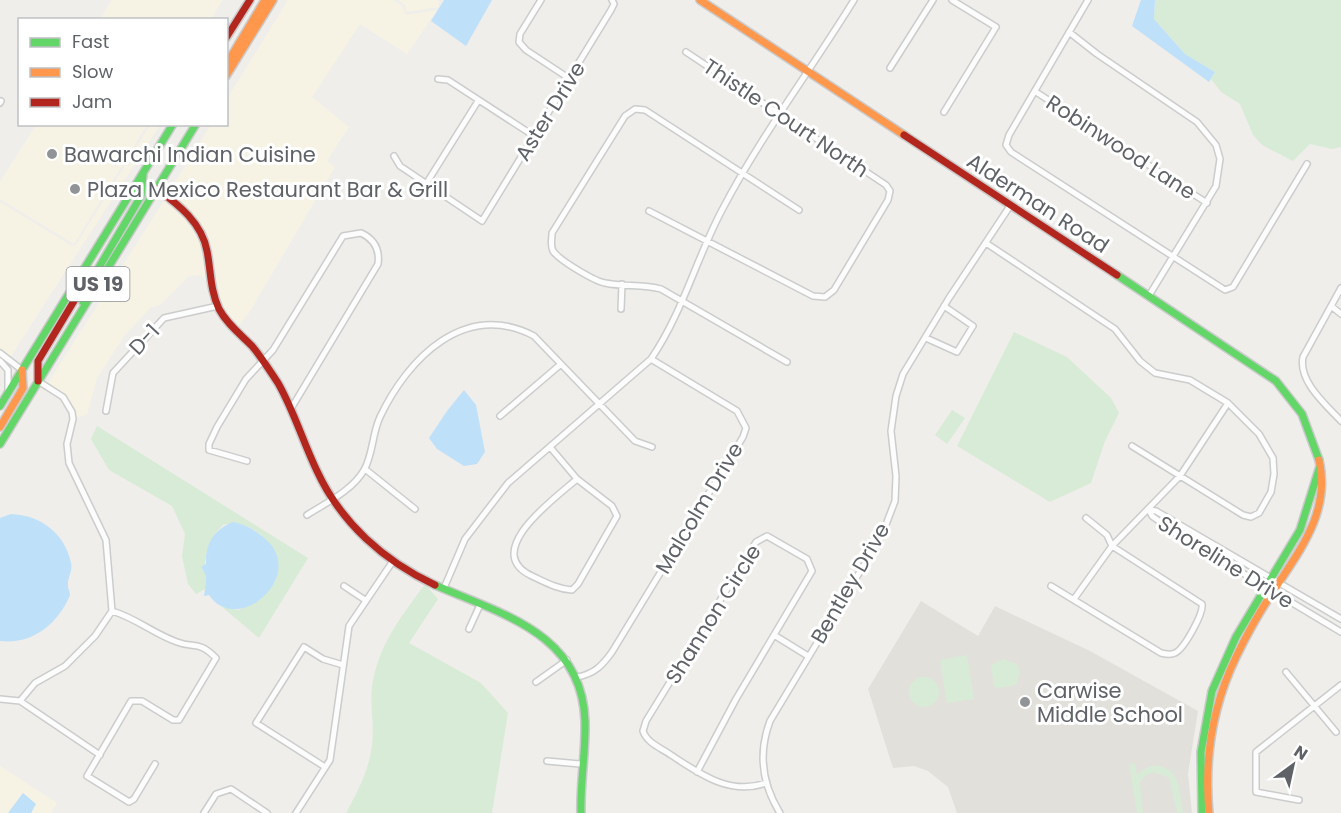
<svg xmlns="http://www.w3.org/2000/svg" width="1341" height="813" font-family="Poppins,sans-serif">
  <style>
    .commercial { fill: #f7f3e4 }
    .education { fill: #e2e0da }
    .green { fill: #d8ebd6 }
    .water { fill: #bfe0f9 }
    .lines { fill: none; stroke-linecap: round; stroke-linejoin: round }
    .street-casing { stroke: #cbcccc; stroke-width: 8 }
    .fast-casing { stroke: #cacacb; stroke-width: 10 }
    .slow-casing { stroke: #cacacb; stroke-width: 10 }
    .jam-casing { stroke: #cacacb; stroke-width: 10 }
    .street { stroke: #fdfcfc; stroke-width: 5 }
    .fast { stroke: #63d668; stroke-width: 7 }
    .slow { stroke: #ff974d; stroke-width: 7 }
    .jam { stroke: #b3261e; stroke-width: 7 }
    .poi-dot { fill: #919496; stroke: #fff; stroke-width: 2 }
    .labels { text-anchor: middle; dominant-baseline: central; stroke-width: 6; stroke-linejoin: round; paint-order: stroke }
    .shield { fill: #fff; stroke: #8f9295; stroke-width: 1.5 }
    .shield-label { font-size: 20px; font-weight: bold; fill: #5f6368 }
    .street-label { font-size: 21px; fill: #5f6368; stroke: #fff }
    .poi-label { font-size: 21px; fill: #5f6368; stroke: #fff; text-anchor: start }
  </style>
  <rect width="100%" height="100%" fill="#efeeea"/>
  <path class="commercial" d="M112,0H223L211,19H100Z
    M288,0H393L402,6L406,15L437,10L407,54L360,24L312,97L349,127L327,161L335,167L250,311L237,328L221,305L213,284L206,235L191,213L168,193L211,125L226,124L227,99Z
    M398,0H438L439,7L406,12L405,5Z
    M36,125H147L74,244L0,199V182Z
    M150,125H160L9,359L0,352V202L72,246L76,245Z
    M165,199L187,217L200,239L207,286L214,304L210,305L206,280L200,275L189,276L161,304L150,308L125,335L97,378L87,414L76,418L72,403L48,383Z
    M0,766L57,803L51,813H31L36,804L23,793L8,813H0Z"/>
  <path class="education" d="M921,601L978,636L995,606L1090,651L1198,711L1188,774L1192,813H957L948,787L928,771L914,766L893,768L868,689Z"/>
  <path class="green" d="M1155,0H1341V147L1332,149L1310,144L1293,161L1262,145L1253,135L1240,104L1221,92L1211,79L1215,72L1185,54L1154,19Z
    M1014,332L1067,357L1111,398L1119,413L1105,441L1091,483L1050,502L957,446Z
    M952,410L965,418L947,444L935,435Z
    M97,426L308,558L259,638L222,607L238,610L253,603L274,551C264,532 243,520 223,525C205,542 202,564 207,588L196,594L188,584L182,556L185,534L172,506L109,470L91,439Z
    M425,584L438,599L409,643L481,683L508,713L492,813H346C358,791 369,770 372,745C375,722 368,698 374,676C382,640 404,613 425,584Z
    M967,655L974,699L947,703L940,660Z
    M1003,659L1017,664L1020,673L1016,685L998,688L994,686L991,665Z
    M909 692a15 15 0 1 1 30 0a15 15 0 1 1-30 0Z
    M1135,763L1137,775C1143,769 1150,765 1158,766C1181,768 1180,796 1183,813H1177L1169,778L1154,772L1146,775L1140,782L1143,813H1137L1129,764Z"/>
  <path class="water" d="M444,0H492L466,46L431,21Z
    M1141,0H1155L1154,19L1185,54L1215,72L1209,82L1132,26Z
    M464,390L476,405L485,452L477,464L464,466L437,449L429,438L447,411Z
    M11,514C40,515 65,533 71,563C73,571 67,578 68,586C68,589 70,592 70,595C58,624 32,645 0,641V518Z
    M233,522C244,524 253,529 262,536C311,573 238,638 209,595L204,596C205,587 209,576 201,567L206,564C205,543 215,529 233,522Z
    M23,793L36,804L31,813H8Z"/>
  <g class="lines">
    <g class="street-casing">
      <path id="street" d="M541,0L520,34L519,42L526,50L570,79
        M1088,0L1009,135L1006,145L1011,152L1225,290L1233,287L1307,164
        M1069,32L1097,54L1197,122L1216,145L1220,159L1216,186L1150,294
        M890,68L933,0
        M438,79L448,80L534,136
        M1036,92L1207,203
        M0,103L1,101
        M944,112L996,27L952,0
        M394,156L400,166L482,221L611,10L614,4L612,0
        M426,184L478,101
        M649,211L813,296L825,297L834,290L888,200L890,191L886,185L686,52
        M986,243L1115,329L1140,361L1155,373L1190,380L1228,403L1259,434L1273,458L1274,474L1271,492L1259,513L1251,517L1243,515L1132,446
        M1341,288L1303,357C1298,381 1325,404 1341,421
        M1331,306L1341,314
        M621,309L622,284
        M926,338L957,352L973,326L944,306
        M0,353L22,370
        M0,361L8,370V389
        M787,362L661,289C642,284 624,287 605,283C594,281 559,260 553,251C550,245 552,240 552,233L625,116L635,109L645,110L799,210
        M106,411L113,373L164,318L218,306
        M500,416L561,364
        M550,447L577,479
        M247,461L209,450V444L217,427L246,379L273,350L343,236L361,233C374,239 380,249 378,264L292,407
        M365,469L415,509
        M577,479L612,506L617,516L578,584L572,590C557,589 545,582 532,576C480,552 555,498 577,479Z
        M307,515C326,503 353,490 364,470C373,455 372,434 380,417C408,358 465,300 534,336L635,441L652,447
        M344,586L365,600
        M1051,586L1161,653C1165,654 1171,655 1175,653C1184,649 1204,613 1202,604L1112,546L1107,535L1086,518
        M444,588L465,539L508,483L651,359C683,312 696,259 722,210C760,137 811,70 854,0
        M1074,599L1112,546L1180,476L1228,403
        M112,611C136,618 154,634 177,642C195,649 198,640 216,658L179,720H173L142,701H131L87,776L129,802L134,799L155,764
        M1341,619L1156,511L1149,510L1152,516L1174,532L1341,632
        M469,629L480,605
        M774,635L808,656
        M1286,672L1336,732
        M577,677C594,674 602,666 612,652L743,437L746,428L737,411L651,359
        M536,682L567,660
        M0,699L20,701L100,755
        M20,701L35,683L65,666L95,636L112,611L106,540L69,463L67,444L73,419L72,412L63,397L38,381
        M547,761L580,764
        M325,767L256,723L304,647L323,659L343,665
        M697,772L736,699L812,571L807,559L767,536L756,542L646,721L643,731C647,743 661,748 671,755C700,774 730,796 766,783
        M1299,800L1256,792V752L1341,685
        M204,813L216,794L231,789L267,813
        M296,813L330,760L349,626L393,561
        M780,813C762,784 758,753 770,721L882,535L895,501L896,476L891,431L896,396L903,374L949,298L1010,206"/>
    </g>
    <g class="fast-casing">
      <path id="fast" d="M1117,275L1276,381L1302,414L1319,460
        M83,302L88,286L141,196L143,175
        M0,406L173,124
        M0,444L196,124
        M435,585C501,614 582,633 585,721C586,752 580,782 581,813
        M1202,813L1201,752L1212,691L1236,637L1300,530L1320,466"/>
    </g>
    <g class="slow-casing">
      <path id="slow" d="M700,0L904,135
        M226,65L265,0
        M226,76L273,0
        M0,427L23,388L22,370
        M1209,813C1204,759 1212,707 1236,657C1247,634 1260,611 1274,590C1300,550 1331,511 1319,460"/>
    </g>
    <g class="jam-casing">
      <path id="jam" d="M226,38L250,0
        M904,135L1117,275
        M157,189C179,205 202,223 207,251C211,271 210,290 219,309C227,324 240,334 252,346C262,358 270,371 278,383C294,411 303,442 317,471C341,523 384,561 435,585
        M38,381V361L86,281"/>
    </g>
    <use href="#street" class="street"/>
    <use href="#fast" class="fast"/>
    <use href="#slow" class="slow"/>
    <use href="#jam" class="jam"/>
  </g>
  <g class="poi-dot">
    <circle cx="52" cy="154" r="6"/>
    <circle cx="75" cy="189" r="6"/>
    <circle cx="1025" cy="702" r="6"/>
  </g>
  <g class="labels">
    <rect class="shield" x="66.5" y="267" width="63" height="34" rx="4.5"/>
    <g class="shield-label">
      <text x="98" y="284">US 19</text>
    </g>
    <g class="street-label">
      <text transform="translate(550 111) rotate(-58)">Aster Drive</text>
      <text transform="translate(786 118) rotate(34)">Thistle Court North</text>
      <text transform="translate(1121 147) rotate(33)">Robinwood Lane</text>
      <text transform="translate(1038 203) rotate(33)">Alderman Road</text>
      <text transform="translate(144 339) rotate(-47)">D-1</text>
      <text transform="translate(699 508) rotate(-59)">Malcolm Drive</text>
      <text transform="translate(1226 562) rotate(32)">Shoreline Drive</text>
      <text transform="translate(850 583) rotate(-60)">Bentley Drive</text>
      <text transform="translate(713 614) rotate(-58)">Shannon Circle</text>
    </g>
    <g class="poi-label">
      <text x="64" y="154">Bawarchi Indian Cuisine</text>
      <text x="87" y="189">Plaza Mexico Restaurant Bar &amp; Grill</text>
      <text x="1037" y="690">Carwise<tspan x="1037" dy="24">Middle School</tspan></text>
    </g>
  </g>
  <rect x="18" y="18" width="210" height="108" fill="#ffffff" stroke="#bfc1c3" stroke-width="1.5"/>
  <rect x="30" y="38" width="30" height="9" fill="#63d668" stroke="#bfc1c3" stroke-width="1.5"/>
  <text x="72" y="48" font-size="18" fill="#5f6368">Fast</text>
  <rect x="30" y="68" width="30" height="9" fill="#ff974d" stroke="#bfc1c3" stroke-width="1.5"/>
  <text x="72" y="78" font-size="18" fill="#5f6368">Slow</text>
  <rect x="30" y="98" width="30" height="9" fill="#b3261e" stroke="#bfc1c3" stroke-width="1.5"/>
  <text x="72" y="108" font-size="18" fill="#5f6368">Jam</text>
  <g transform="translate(1293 765) rotate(33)" stroke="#ffffff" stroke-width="4.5" paint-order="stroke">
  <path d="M0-4.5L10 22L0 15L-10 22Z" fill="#5f6368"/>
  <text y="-9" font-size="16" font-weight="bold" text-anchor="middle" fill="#5f6368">N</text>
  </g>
</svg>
